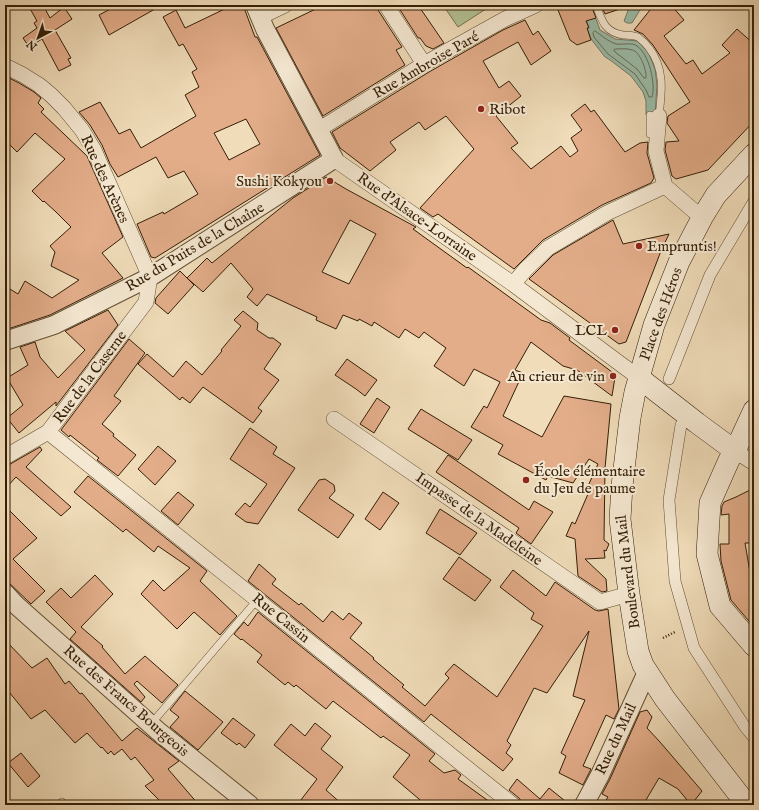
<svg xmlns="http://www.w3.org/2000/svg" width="759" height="810" font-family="'IM FELL English',serif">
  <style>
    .green { fill: #b4c294; stroke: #74704d }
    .water { fill: #9bbca9; stroke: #717d68 }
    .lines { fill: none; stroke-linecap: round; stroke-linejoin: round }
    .shore { stroke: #676d58; stroke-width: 1 }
    .building { fill: #e3ad8a; stroke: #331e06; fill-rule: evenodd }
    .service-casing { stroke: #624e33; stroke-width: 8 }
    .pedestrian-casing { stroke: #624e33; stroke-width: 12 }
    .minor-casing { stroke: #624e33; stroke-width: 16 }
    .tertiary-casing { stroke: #624e33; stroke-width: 20 }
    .secondary-casing { stroke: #331e06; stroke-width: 22 }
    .path { stroke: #331e06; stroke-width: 2.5; stroke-dasharray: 1 2; stroke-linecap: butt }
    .service { stroke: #f5e8d2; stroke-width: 7 }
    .pedestrian { stroke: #f5e8d2; stroke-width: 11 }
    .minor { stroke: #f5e8d2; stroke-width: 15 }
    .tertiary { stroke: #f5e8d2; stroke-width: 18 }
    .secondary { stroke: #f5e8d2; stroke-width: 21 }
    .poi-dot { fill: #8f2418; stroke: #f5e8d2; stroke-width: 1.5 }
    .labels { text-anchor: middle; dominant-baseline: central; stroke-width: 4; stroke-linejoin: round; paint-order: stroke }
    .street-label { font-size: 15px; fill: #331e06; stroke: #f5e8d2 }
    .poi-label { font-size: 15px; fill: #331e06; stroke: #f5e8d2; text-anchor: start }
  </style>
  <rect width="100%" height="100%" fill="#f0dcb9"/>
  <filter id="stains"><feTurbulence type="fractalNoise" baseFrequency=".005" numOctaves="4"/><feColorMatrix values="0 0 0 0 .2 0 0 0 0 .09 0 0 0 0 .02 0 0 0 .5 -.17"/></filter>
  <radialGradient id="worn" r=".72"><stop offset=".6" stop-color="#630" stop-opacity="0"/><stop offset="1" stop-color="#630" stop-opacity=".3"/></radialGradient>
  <path class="green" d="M443,5H492L458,27Z"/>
  <path class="water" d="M591,5L600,30L615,39L638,41L644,47L649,54L655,69L657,85L655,115H646V101L643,92L631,76L610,60L605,57L591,39L587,28L589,27L582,10Z
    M631,5H643L632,23H627L624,21L629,8Z"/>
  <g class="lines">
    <path class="shore" d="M595,31C601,35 609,42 616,44C622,45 632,42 637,46C649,54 656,84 652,97H649L646,90L635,74L608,54L594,37L593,33Z
      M616,49C621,49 627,48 632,50C640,51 647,71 646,78H644L637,69L615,52L614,50Z"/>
  </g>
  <path class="building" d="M28,5H43L50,18L64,7L72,19L55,30L71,58L68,59L71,65L59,71L42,39L29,47L23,38L37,28L34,23L37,21Z
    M118,5H162L109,35L99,15Z
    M233,5H243L255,37H257L320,155L155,258L151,257L137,224L163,212L164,214L198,194L184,171L168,178L156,157L118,177L110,164L102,145L90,125L79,112L100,102L119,134L130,129L141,148L196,116L185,95L199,87L192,72L197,69L183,44L179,46L163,17L176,10L185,28ZM246,119L260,144L229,160L214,133Z
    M324,5H377L378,10L402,47L396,50L405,65L323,116L276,28Z
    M397,5H418L444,43L433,49L426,46L420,38H418Z
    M556,5H591L596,18L586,21L589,28H587L591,40L577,45L570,40Z
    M601,5H625L626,7L605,14Z
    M654,5H671L684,20L664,36L686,64L693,60L702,74L730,53L722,45L737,29L754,44V121L708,170L676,179L672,176L665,150L666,142L679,141L667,123L668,116L690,102L653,45L643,34L634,30Z
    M525,20L533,35L538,31L551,51L531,65L518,42L483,61L499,88L509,81L521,96L496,116L518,143L511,148L531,169L561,146L570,157L578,151L571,138L582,130L571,115L585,104L591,112L594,110L625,152L640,143L648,142L647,153L654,178L651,183L602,205L543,240L514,269L438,214L433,217L420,208L474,149L446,116L425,130L419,122L390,142L396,150L370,171L340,148L332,132L429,72L503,30Z
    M5,76L19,83L34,92L41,98L38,103L44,109L41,112L87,156L123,237L102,253L123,278L50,315L5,330V286L18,294L25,281L52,298L79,280L51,266L55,252L50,246L71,227L56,212L44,201L43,202L32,191L65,159L35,133L17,152L5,140Z
    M326,177L346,189L414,226L416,227L413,229L467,268L468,267L541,320L550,323L570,338L569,340L612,372L615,377L612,396L577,370L563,366L531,342L515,370L523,373L503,416L542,437L564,396L611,404L605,468L604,540L609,544L606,551L604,550L605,558L585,559L606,579L607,591L602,592L578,576L575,539L566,536L572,522L575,524L591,487L588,486L598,464L589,459L573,483L548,476L546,480L498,454L503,445L471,427L484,406L487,408L500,382L474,369L464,386L434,366L446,348L424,332L419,338L405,329L399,338L374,322L372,326L359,319L358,321L343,315L336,329L316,320L317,317L267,294L257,306L247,297L253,289L231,263L203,292L187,278L207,258L212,263L293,198ZM350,220L376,234L349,284L322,272Z
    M613,220L623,244L669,234L661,251L626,342L619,344L529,279L553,255Z
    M180,271L194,285L168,314L155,303L156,298Z
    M108,310L118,325L56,406V402L19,433L7,418L23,405L7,378L28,365L20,347L35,342L40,357L58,378L85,350L65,331Z
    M243,311L258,323L257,330L269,338H273L281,344L264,369L279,380L258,408L262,411L253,423L203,387L190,403L182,397L180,400L138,364L147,354L173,377L186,361L202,375L222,351L221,350L241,326L234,320Z
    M129,339L145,353L114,396L121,401L102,424L114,434L113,436L136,455L118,476L97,460L99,458L70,435L69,437L61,430Z
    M347,359L377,380L365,396L356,389L335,375Z
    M377,398L390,407L374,433L360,424Z
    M421,409L472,440L458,460L408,429Z
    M250,428L277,447L273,454L295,468L258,524L246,522L235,514L245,503L250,507L267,484L230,459Z
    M158,446L176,461L155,485L138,469Z
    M40,447L42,450L26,467L71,507L61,516L16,477L5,489V467Z
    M448,455L529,510L534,501L553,512L531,544L516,533L519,528L436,472Z
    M88,476L207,571L200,581L237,616L220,635L194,612L177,629L141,594L153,580L164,591L190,568L158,546L154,552L126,529L123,532L74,492Z
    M325,479L334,485L335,491L329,498L354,515L338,538L298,510L319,480Z
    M754,488V522H753L752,543H745L754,596V627L731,600L721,561L720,544H729V514L721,515L722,506L724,502L736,497Z
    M178,492L194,505L178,525L161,511Z
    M383,492L399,503L380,530L365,519Z
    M5,506L37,538L13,559L45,591L31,604L5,579Z
    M440,509L477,533L460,555L426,533Z
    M459,557L491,580L475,601L443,579Z
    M259,564L276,579L272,584L299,605L301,603L323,622L332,611L343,620L349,613L362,623L350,638L374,658L373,659L404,685L402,687L425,706L449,678L445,674L454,664L497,697L543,626L531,619L534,613L500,587L513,570L546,596L555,582L595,610L599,611L608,609L619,709L614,719L606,715L583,766L591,769L583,785L559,773L566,756L561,753L585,700L573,696L589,631L547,693L534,688L507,741L511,745L506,753L513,759L503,771L431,714L424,722L248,581Z
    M95,575L113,594L81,627L103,646L102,647L125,674L145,656L178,685L162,703L137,681L134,684L145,697L141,702L70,639L76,632L46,602L61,588L71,598Z
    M258,612L435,754L429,761L444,773L455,770L461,775L458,779L494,805H426L393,777L410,755L383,736L381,738L333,701L326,709L296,685L294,687L288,682L285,685L257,662L262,655L242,639L241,640L234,634L244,622L248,626Z
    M5,640L32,668L47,658L65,684L69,681L80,694L82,693L122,741L137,728L179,761L168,769L199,805H164L145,786L154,780L135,757L131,760L122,749L114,755L111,751L108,754L102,747L101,748L87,733L75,743L45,710L31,719L5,687Z
    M185,691L223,722L198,750L170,727L179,717L170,710Z
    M647,710L652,717L647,728L660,742L702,791L691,805L678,789L659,778L643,805H603L608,797L602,794L610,779L640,712Z
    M233,718L255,735L245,748L239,743L237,745L221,733Z
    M315,723L331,736L321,749L343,767L326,790L343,805H297L317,779L274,745L291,724L305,736Z
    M21,753L40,776L28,787L8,763Z
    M517,779L540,799L549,788L570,805H522L521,801L519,798L509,790Z"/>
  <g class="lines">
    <g class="service-casing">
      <path id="service" d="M596,5C602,20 604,32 623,35C628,35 632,35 638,37C642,40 646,44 649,48C665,68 662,92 659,116
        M650,134V115
        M151,724L257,600
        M58,805L62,802"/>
    </g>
    <g class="pedestrian-casing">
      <path id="pedestrian" d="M669,379L710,275L754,201
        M681,425L669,500L675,581L694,648L745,727L754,738"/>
    </g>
    <g class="minor-casing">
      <path id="minor" d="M386,5L424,64
        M260,17L285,5
        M5,66L23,75L39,85L51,95L64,108L82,130L94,150L150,277L146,302L48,432L5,457
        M659,116L656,151L665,186L694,211L703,216
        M318,130L424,64L505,19L536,5
        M334,159L513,284L638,377
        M513,284L526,269L548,248L607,213L665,186
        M334,419L600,602L629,594
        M48,432L513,805
        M735,451L754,463"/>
    </g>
    <g class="tertiary-casing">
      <path id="tertiary" d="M5,341L54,325L150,277L334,159L265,29L255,5
        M5,593L16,605L158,731L250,805
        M584,805L600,775L647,672"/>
    </g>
    <g class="secondary-casing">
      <path id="secondary" d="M638,377L697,423L735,451
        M754,410L735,451L729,460L710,503L707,554L720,606L754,646
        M747,805L665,699L643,665L638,651L629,594L620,519L622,486L630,418L635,392L654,325L679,262L703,216L716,195L754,154"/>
    </g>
    <path class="path" d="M663,638L675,632"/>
    <use href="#service" class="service"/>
    <use href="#pedestrian" class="pedestrian"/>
    <use href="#minor" class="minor"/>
    <use href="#tertiary" class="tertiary"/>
    <use href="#secondary" class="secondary"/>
  </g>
  <g class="poi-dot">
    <circle cx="481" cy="109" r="4"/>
    <circle cx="330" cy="181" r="4"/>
    <circle cx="639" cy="246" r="4"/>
    <circle cx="615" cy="330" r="4"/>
    <circle cx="613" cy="376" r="4"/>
    <circle cx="526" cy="480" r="4"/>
  </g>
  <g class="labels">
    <g class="street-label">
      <text transform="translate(426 65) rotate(-30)">Rue Ambroise Paré</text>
      <text transform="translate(105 179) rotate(65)">Rue des Arènes</text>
      <text transform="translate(417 217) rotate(35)">Rue d'Alsace-Lorraine</text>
      <text transform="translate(195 247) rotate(-31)">Rue du Puits de la Chaîne</text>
      <text transform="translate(661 314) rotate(-70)">Place des Héros</text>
      <text transform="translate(90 377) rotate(-53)">Rue de la Caserne</text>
      <text transform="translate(479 519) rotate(35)">Impasse de la Madeleine</text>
      <text transform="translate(628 572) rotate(-97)">Boulevard du Mail</text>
      <text transform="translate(281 618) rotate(39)">Rue Cassin</text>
      <text transform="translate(126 701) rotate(41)">Rue des Francs Bourgeois</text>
      <text transform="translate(616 739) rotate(-65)">Rue du Mail</text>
    </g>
    <g class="poi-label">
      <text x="489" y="109">Ribot</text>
      <text x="322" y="181" text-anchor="end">Sushi Kokyou</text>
      <text x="647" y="246">Empruntis!</text>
      <text x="607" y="330" text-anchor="end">LCL</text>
      <text x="605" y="376" text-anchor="end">Au crieur de vin</text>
      <text x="534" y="471">École élémentaire<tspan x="534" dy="17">du Jeu de paume</tspan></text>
    </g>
  </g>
  <rect width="759" height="810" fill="none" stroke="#f0dcb9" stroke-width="20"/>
  <rect x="6" y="6" width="747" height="798" fill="none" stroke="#331e06" stroke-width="2"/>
  <rect x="10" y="10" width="739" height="790" fill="none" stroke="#331e06"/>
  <g transform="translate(38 38) rotate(221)" stroke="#f5e8d2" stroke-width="3" paint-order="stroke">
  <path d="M0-3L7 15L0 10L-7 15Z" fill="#331e06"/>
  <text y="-6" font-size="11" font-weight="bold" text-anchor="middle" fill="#331e06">N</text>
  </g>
  <rect width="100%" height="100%" filter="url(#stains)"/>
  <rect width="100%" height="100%" fill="url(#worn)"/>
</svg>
